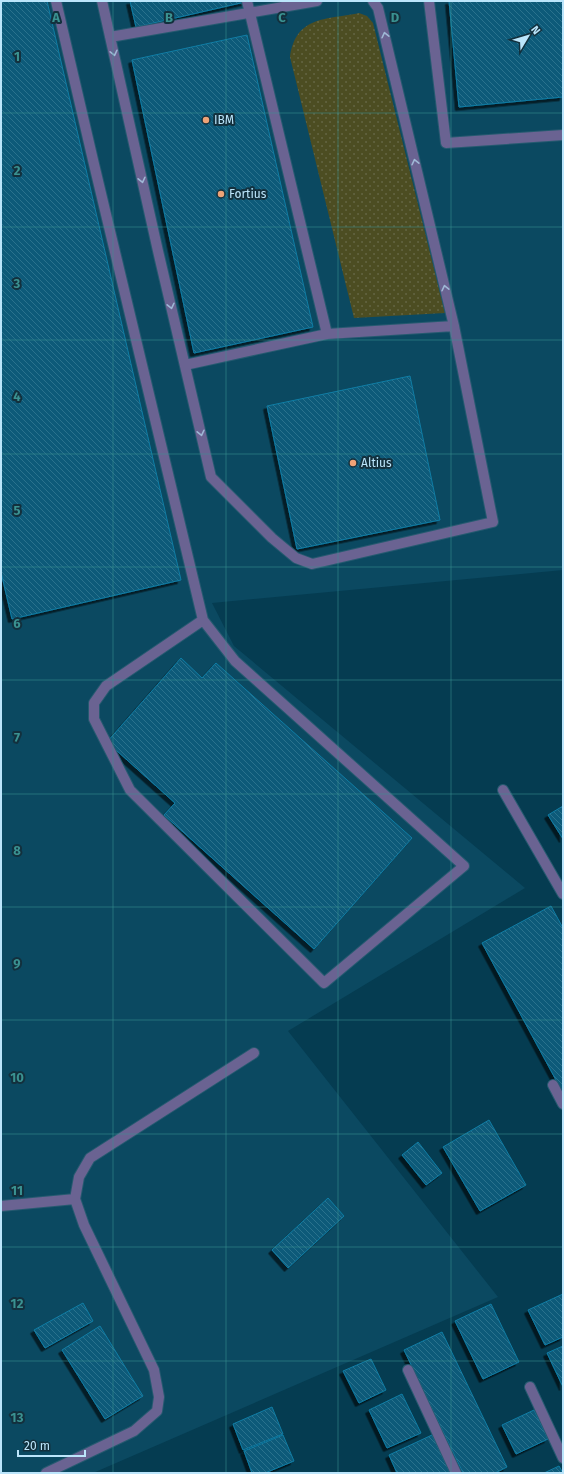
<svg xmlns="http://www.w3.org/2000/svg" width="564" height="1474" font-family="'Fira Sans',sans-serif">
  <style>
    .built { fill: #0b4961 }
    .grass { fill: url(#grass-dots) }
    .building { fill: url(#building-back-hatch); stroke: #127da5; filter: url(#shadow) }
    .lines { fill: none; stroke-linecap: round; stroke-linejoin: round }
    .lane-casing { stroke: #265a70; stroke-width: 12 }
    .lane { stroke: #6a6392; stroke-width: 10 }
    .oneway { stroke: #9fb8d6 }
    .grid { fill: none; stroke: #3a9291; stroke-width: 1; stroke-opacity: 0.55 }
    .poi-dot { fill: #efa377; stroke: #13303d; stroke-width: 1.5 }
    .labels { text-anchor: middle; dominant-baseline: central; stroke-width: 4; stroke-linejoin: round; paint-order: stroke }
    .poi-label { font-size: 12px; fill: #bbe5fb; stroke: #13303d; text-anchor: start }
    .grid-label { font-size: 13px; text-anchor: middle; font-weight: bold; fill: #3a9291; stroke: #13303d; stroke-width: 4; stroke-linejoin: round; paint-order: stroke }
  </style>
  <defs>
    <pattern id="grass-dots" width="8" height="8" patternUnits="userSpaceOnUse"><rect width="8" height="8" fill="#4c4d22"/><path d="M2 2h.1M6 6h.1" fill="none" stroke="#646643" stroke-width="1.8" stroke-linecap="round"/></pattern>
    <pattern id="building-back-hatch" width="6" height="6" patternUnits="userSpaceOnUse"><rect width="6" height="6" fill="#095a79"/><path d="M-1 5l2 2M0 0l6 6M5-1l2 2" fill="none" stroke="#2b728d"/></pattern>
    <filter id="shadow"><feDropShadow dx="-3.5" dy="3.5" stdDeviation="0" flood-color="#0009"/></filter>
  </defs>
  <rect width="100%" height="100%" fill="#053c51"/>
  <path class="built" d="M1,1H563V570L212,603L234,646L525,888L288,1031L498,1297L93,1473H1Z"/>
  <path class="grass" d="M359,13L367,16L373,23L445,313L354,318L290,57C296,16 325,20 359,13Z"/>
  <path class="building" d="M1,1H47L181,580L12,619L1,572Z
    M130,1H245V2L136,27Z
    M449,1H563V97L459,107Z
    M247,35L313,327L194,353L132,60Z
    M410,376L440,520L297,549L267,406Z
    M181,658L202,678L216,663L412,838L314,949L164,815L175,803L107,742Z
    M563,806V839L548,815Z
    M551,906L563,928V1093L482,943Z
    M489,1120L526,1185L480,1211L443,1147Z
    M418,1142L442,1173L426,1185L402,1155Z
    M328,1198L344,1216L288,1268L272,1250Z
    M563,1294V1337L545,1345L528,1310Z
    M83,1303L93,1321L45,1348L34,1330Z
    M491,1304L519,1362L483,1379L455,1321Z
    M100,1326L143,1396L105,1419L62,1350Z
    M442,1332L507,1467L495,1473H463L404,1350Z
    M563,1346V1387L547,1353Z
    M371,1359L386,1390L359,1403L343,1371Z
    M402,1394L421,1433L387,1448L369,1410Z
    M272,1407L283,1434L243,1450L233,1424Z
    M534,1410L548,1439L516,1454L502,1425Z
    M283,1435L294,1461L265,1473H252L244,1451Z
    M432,1435L450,1473H397L389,1455Z
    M559,1466L563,1473H544Z"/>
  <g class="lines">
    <g class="lane-casing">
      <path id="lane" d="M56,1L93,160L203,620L235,661L464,866L324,983L130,790L94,719V703L106,686L203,620
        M102,1L158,251L211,477L272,538L296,558L312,564L493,522L454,326L378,8L373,1
        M247,1L327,334
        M429,1L446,143L563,135
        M110,37L317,1
        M185,365L327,334L454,326
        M503,790L563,894
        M553,1085L563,1104
        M1,1206L75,1199
        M408,1370L456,1473
        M530,1387L563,1458
        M46,1473L134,1431L157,1411L159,1397L154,1370L84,1225L75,1199L79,1177L90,1158L254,1053"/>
    </g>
    <use href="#lane" class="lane"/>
  </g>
  <defs><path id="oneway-chevron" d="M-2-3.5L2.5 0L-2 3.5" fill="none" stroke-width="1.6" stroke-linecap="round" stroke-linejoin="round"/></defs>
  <g class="oneway">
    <use href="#oneway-chevron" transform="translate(385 35) rotate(-103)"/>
    <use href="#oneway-chevron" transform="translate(114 53) rotate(77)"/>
    <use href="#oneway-chevron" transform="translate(415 162) rotate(-103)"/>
    <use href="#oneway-chevron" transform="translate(142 180) rotate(77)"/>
    <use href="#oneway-chevron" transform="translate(445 288) rotate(-103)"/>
    <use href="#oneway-chevron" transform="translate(171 306) rotate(77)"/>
    <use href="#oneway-chevron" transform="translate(201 433) rotate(77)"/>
  </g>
  <path class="grid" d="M113,1V1473M226,1V1473M338,1V1473M451,1V1473M1,113H563M1,227H563M1,340H563M1,454H563M1,567H563M1,680H563M1,794H563M1,907H563M1,1020H563M1,1134H563M1,1247H563M1,1361H563"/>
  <g class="poi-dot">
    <circle cx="206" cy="120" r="4"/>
    <circle cx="221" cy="194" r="4"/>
    <circle cx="353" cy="463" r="4"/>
  </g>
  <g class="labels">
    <g class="poi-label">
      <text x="214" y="120">IBM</text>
      <text x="229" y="194">Fortius</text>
      <text x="361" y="463">Altius</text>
    </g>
  </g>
  <g class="grid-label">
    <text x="56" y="22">A</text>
    <text x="169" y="22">B</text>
    <text x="282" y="22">C</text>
    <text x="395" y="22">D</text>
    <text x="17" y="61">1</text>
    <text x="17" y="175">2</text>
    <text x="17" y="288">3</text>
    <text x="17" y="401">4</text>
    <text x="17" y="515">5</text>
    <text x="17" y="628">6</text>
    <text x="17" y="742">7</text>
    <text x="17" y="855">8</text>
    <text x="17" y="968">9</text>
    <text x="17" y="1082">10</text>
    <text x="17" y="1195">11</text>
    <text x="17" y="1308">12</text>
    <text x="17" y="1422">13</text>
  </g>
  <rect width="564" height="1474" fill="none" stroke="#bbe5fb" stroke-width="4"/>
  <g transform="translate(528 36) rotate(52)" stroke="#13303d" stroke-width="3" paint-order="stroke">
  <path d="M0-3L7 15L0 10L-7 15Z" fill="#bbe5fb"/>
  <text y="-6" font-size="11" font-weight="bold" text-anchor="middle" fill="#bbe5fb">N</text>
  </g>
  <path d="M18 1450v6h67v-6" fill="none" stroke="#bbe5fb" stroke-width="2"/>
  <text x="24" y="1450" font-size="12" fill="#bbe5fb" stroke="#13303d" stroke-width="3" paint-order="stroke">20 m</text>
</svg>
